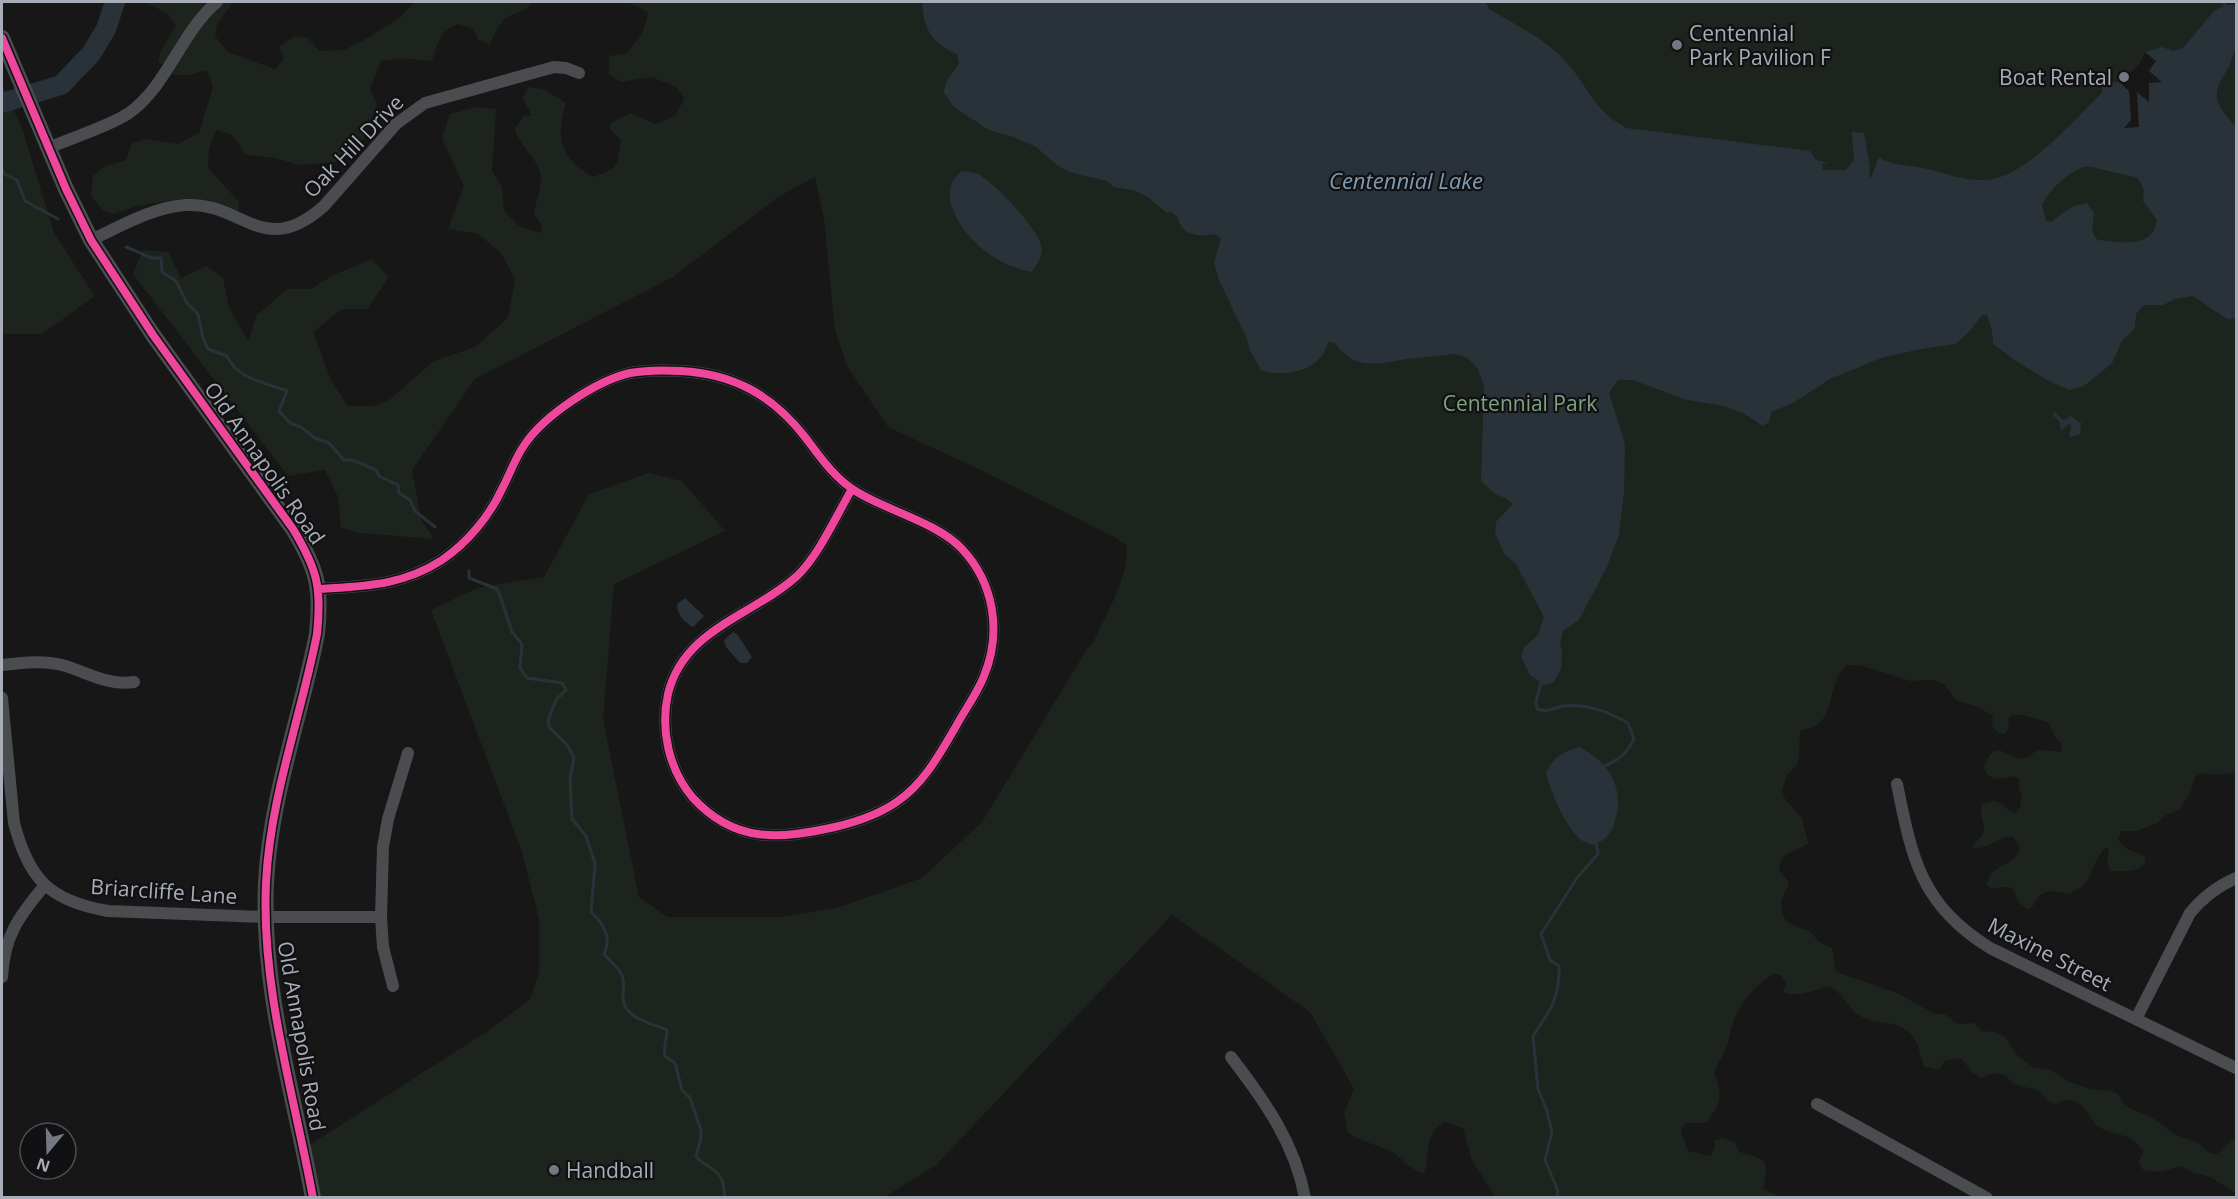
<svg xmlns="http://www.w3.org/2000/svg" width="2238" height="1199" font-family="'Open Sans',sans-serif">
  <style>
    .green { fill: #1d241e }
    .water { fill: #2a3239; fill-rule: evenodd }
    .pier { fill: #171717 }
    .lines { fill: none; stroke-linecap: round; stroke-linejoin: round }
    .stream { stroke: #2a3239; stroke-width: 3 }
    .river { stroke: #2a3239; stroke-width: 20 }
    .minor { stroke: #4b4c50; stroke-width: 12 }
    .tertiary { stroke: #4b4c50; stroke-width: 16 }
    .cycleway-casing { stroke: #111113; stroke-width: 11 }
    .cycleway { stroke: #ed469a; stroke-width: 8 }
    .poi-dot { fill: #757880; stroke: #111113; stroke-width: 2 }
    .labels { text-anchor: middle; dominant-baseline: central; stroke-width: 4.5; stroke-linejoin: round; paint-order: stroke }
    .poi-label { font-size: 21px; fill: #a8adb8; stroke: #111113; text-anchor: start }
    .street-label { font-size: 21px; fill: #a8adb8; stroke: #111113 }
    .park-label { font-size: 21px; fill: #7fa381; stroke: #111113 }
    .water-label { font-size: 22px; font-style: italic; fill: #7f9bb3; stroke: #111113 }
  </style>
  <rect width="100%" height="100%" fill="#171717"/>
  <path class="green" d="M145,2H234L218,22L215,36L228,52L275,69L284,59L279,46L295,36L308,38L319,51L344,50L364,40L401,17L414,2H533C524,14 521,10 509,16C500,21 494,35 490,44L478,40L474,29L458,24C437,33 439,41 432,61L401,58L381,61L370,88L377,105L364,139L336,162L298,165L276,158L246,155L231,134L216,130L209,149L208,168L239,202V211L181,199L137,206L113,214L102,210L91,195L93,176L103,167L126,160L132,143L146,139L178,144L199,133L213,87L207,70L189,75H174L158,61C161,47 169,38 176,26L168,14Z
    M614,2H2236V772L2216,775L2201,773L2195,777L2191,791L2179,810L2166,815L2156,824L2136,831H2122L2118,840L2127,849L2144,856L2146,862C2138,873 2123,871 2110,871L2107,859L2109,849L2105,848C2089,864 2095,886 2067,894C2051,889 2039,890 2033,906L2027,909L2019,903L2013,889L2009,887L1991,888L1987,885C1988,882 1988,878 1990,875C1998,863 2036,857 2011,836C1996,838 1991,848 1974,848L1973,846C1975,841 1980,839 1983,834C1987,826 1978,816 1982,804C2002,796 1999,807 2015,813L2020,808L2022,795L2019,791V779L2011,776C2001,781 1987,780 1984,767C1994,738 2004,755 2021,759L2030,757L2034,752L2040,750L2062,752L2061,743L2056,739L2048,722L2022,715H2011L2008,719L2009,729L2005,734C1994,732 1990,727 1993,716L1978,707L1956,700L1944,684L1934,680L1910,681L1863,666L1847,665C1828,681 1835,712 1818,724C1813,728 1805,729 1800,731L1799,759L1796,766L1787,775L1782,790L1785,799L1802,818L1808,843C1795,854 1781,848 1779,871L1789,882L1781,902L1782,913L1785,919L1791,924L1811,932L1819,942L1832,948L1836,972L1897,993L1935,1014H1945L1957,1024C1971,1025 1970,1018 1982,1031L1994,1032L2005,1037L2016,1054L2033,1067L2051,1070L2069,1082L2090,1089L2112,1091L2118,1094L2122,1102L2130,1108L2154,1119L2174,1134L2198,1143L2208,1152L2215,1154L2220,1152L2232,1140H2236V1193L2210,1177L2192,1172L2182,1166L2158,1172L2143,1170L2139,1162L2143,1151C2130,1130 2114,1138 2098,1126C2083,1113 2091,1105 2067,1099L2056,1104L2050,1102L2039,1091L2014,1084L2005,1075L1995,1073L1980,1078L1973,1073L1961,1058L1945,1060L1939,1070L1925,1067C1919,1057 1920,1045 1913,1037C1897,1016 1878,1028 1859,1015C1846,1006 1844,994 1829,986C1814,990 1798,998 1783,992L1786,984L1782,976L1774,973L1755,988L1744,1001L1734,1018L1727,1046L1714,1072C1722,1099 1723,1100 1706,1123H1685L1681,1132L1688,1151L1711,1156L1715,1147L1714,1141L1722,1138L1734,1142L1739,1152L1755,1156L1765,1162L1766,1174L1763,1189L1780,1197H1495L1472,1160L1463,1128L1444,1122C1421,1138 1432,1151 1424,1173C1411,1171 1404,1159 1392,1152C1378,1145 1362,1142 1348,1133L1344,1113L1354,1089L1310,1012L1172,915L936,1165L885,1197H318L308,1146L491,1029L530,999L539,974V919L522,852L431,610L477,588L544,577L589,494L649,473L682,481L725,531L614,584L603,719L639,897L667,917H781L837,908L922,878L982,822L1087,649L1093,643C1105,616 1131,574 1126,545L1116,538L991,475L888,427L847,366L835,330L824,218L815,177L778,197L673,277L475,379L412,470L421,519L434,539L360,533L341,528L338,497L325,470L288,476L133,274L143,250L168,252L181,278L206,266L223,278L229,307L248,341L256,316L287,289H311L333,275L372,259L389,277L367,309H342L313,332L331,380L348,406H373L389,400L434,361L475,347L508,318L515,279L501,253L478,234L448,229L464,186L442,139L450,114L477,107L496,109L492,171L502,187L504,211L519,226L540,233L542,225L534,214C535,207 542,182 541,177C538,157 519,147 515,128L524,116H532L523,98L528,87L543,89L566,103C555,139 560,156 592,177C619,169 617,167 621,140L610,129L611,123L631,113L654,124C671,120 678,115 684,98L675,86L651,77L621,82L609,74V56L627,53L643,33L648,13C637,4 628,3 614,2Z
    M2,84L23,131L54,233L95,296L42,334H2Z"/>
  <path class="water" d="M922,2H1486L1489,9C1517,26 1546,39 1568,64C1590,90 1594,110 1626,128L1810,151L1816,160L1828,163L1822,164L1823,170H1846L1854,160L1852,132L1864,133L1870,168L1869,176L1871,178L1879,157C1896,168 1909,164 1928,169C1948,174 1963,181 1986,180C2026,177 2074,120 2102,93V83L2122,82L2139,64L2145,52L2162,47L2173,51L2183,48L2214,11L2225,5H2234L2236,7C2236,19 2238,32 2236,44C2230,83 2196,89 2236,126V318L2227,319L2193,296L2175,299L2163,305H2144L2136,314L2135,328L2122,341L2112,363L2084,386L2069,390L2047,380L2016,361L1993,344L1992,330L1987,315H1982L1968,333L1955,344L1921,349L1881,358L1830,379L1793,403L1771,412L1769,422L1763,426L1743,413L1720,405L1687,400L1633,380H1618L1609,393L1625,444L1624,491L1619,535L1606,569L1579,620L1563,631L1560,643L1562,652L1561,669L1554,682L1544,685L1530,675L1521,657L1524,647L1538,635L1544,617L1516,564L1504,553L1495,533L1496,522L1513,504L1507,499L1495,494L1481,481L1484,386L1478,369L1468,358L1455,354C1439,356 1423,357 1407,359C1378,364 1354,371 1335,343L1329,342C1326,346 1324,352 1322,356C1307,373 1281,377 1261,370L1250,350L1247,339L1219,280L1214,263L1221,238L1214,234C1204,236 1190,237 1182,227C1177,220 1181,218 1171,212L1167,213L1148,197L1133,190L1114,187L1107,181L1070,172L1057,165L1036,147L1014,137L989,130L954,107L944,93C946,76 952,77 959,63L957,54C931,43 924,29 922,2ZM2083,167H2092L2138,178L2144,190L2143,201L2157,220C2153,250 2119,242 2098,240C2089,233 2093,223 2094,213L2087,203L2073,206L2051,222L2046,221L2042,205C2051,188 2065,175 2083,167Z
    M962,171C966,172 972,172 976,173C993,181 1043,232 1042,251C1041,259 1036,266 1031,272C1014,268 997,261 984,250C962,233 933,192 962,171Z
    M2053,411L2063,420L2068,419L2070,415L2078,422H2081L2080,434L2072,437L2069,436L2071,428L2070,423L2062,430L2061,429L2059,421L2053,415Z
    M685,598L704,616L693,627C684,622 677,615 677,604Z
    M733,632L737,634L752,657L747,663H740L726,647L724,640Z
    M1579,747C1610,762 1626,790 1614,824C1610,836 1604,841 1592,845C1589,843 1583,842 1580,839C1565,826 1550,791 1546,772C1554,757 1563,752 1579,747Z"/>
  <path class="pier" d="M2145,52L2156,61L2149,71L2162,82L2149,83V102L2137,92L2139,127L2124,128L2131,120L2129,91L2120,83L2139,64Z"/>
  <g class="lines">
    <path class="stream" d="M2223,2L2225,5
      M2,169L4,174L17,180L25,201L58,219
      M126,247L152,258H161L162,272L176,281L187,303L198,314L203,338L208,349L227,356C237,379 264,382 287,391L279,411L290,423L301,427L315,438L329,443L344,460H352L376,470L379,476L398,485L399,493L410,500L415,511L435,527
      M469,571V578L497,589L499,593L512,632L522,644L520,668L527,678L562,683L566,690L556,700L548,720L549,727L567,745L574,757L570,780L572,819L586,836L595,864L591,912C603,923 612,938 604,954C610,962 618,966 622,975C626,985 622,990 623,998C624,1019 652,1023 667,1030C667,1040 663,1047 665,1056L675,1063L682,1090L690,1098L701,1130V1138L696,1156C702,1165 716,1168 721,1178C724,1184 724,1192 725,1198
      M1542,680L1536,701L1537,709C1550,713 1551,708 1564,706C1586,703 1609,712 1628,723L1634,739C1627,754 1617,761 1602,767
      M1557,1198L1558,1191L1545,1160L1552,1132L1547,1111L1538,1089L1533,1036C1550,1011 1560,998 1559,966L1550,960L1541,934L1577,878L1598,854L1596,842"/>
    <path class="river" d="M2,103L61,85L91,54L106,29L115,2"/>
    <path class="minor" d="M48,148C71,138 110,126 129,113C168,85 181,32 217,2
      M91,240C121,226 153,207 186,205C243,202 263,260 324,206L396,124L425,103L554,67L566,68L579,73
      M319,589C364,586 402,586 442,560C467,543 489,517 502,489C510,474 515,458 525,444C545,415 596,381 630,373C646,370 665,370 681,371C734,374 772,395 805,437C820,457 835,479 857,492C888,511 938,523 962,549C994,583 1002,632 984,676C977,694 964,711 955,728C939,755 924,783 898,801C880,814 856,822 835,827C780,839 735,844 693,798C669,770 660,730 668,694C684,628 753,616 797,576C819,555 836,516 852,489
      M2,665C22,663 42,660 62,665C87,672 107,686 134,682
      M2,698L14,823C29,879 49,901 108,911L265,917H381
      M1897,784C1912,859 1921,905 1990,948L2236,1068
      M2,977C4,936 19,916 45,885
      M393,986L383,947L381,917L383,847L388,819L408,753
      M2136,1019L2190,913C2203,897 2218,886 2236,878
      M1231,1057C1264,1100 1295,1143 1305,1198
      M1817,1104L1987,1198"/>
    <path class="tertiary" d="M2,38L66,189L91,240L153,335L293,529C317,569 322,587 317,634C301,716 270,798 266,883C261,989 294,1094 313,1198"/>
    <g class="cycleway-casing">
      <path id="cycleway" d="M2,38L66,189L91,240L153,335L293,529C317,569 322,587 317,634C301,716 270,798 266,883C261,989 294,1094 313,1198
        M319,589C364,586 402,586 442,560C467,543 489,517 502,489C510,474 515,458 525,444C545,415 596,381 630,373C646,370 665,370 681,371C734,374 772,395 805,437C820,457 835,479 857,492C888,511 938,523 962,549C994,583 1002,632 984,676C977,694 964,711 955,728C939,755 924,783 898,801C880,814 856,822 835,827C780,839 735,844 693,798C669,770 660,730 668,694C684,628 753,616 797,576C819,555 836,516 852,489"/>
    </g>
    <use href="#cycleway" class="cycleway"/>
  </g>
  <g class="poi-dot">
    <circle cx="1677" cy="45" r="6"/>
    <circle cx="2124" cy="77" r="6"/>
    <circle cx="554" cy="1170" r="6"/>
  </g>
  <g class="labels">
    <g class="poi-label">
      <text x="1689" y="33">Centennial<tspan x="1689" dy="24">Park Pavilion F</tspan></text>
      <text x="2112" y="77" text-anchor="end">Boat Rental</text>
      <text x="566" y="1170">Handball</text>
    </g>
    <g class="street-label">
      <text transform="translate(353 146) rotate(-46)">Oak Hill Drive</text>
      <text transform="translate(265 463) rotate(55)">Old Annapolis Road</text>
      <text transform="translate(164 891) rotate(4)">Briarcliffe Lane</text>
      <text transform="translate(2050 954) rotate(27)">Maxine Street</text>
      <text transform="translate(302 1036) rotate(80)">Old Annapolis Road</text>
    </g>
    <g class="park-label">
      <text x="1520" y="403">Centennial Park</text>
    </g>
    <g class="water-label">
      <text x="1406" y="180">Centennial Lake</text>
    </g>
  </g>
  <rect width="2238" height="1199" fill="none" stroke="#a8adb8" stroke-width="6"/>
  <g transform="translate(48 1151) rotate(199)"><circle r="28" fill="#111113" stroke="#4d4f55" stroke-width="1.5"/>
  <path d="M0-4.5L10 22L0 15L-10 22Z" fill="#757880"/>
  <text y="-9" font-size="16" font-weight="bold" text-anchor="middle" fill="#a8adb8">N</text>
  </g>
</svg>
